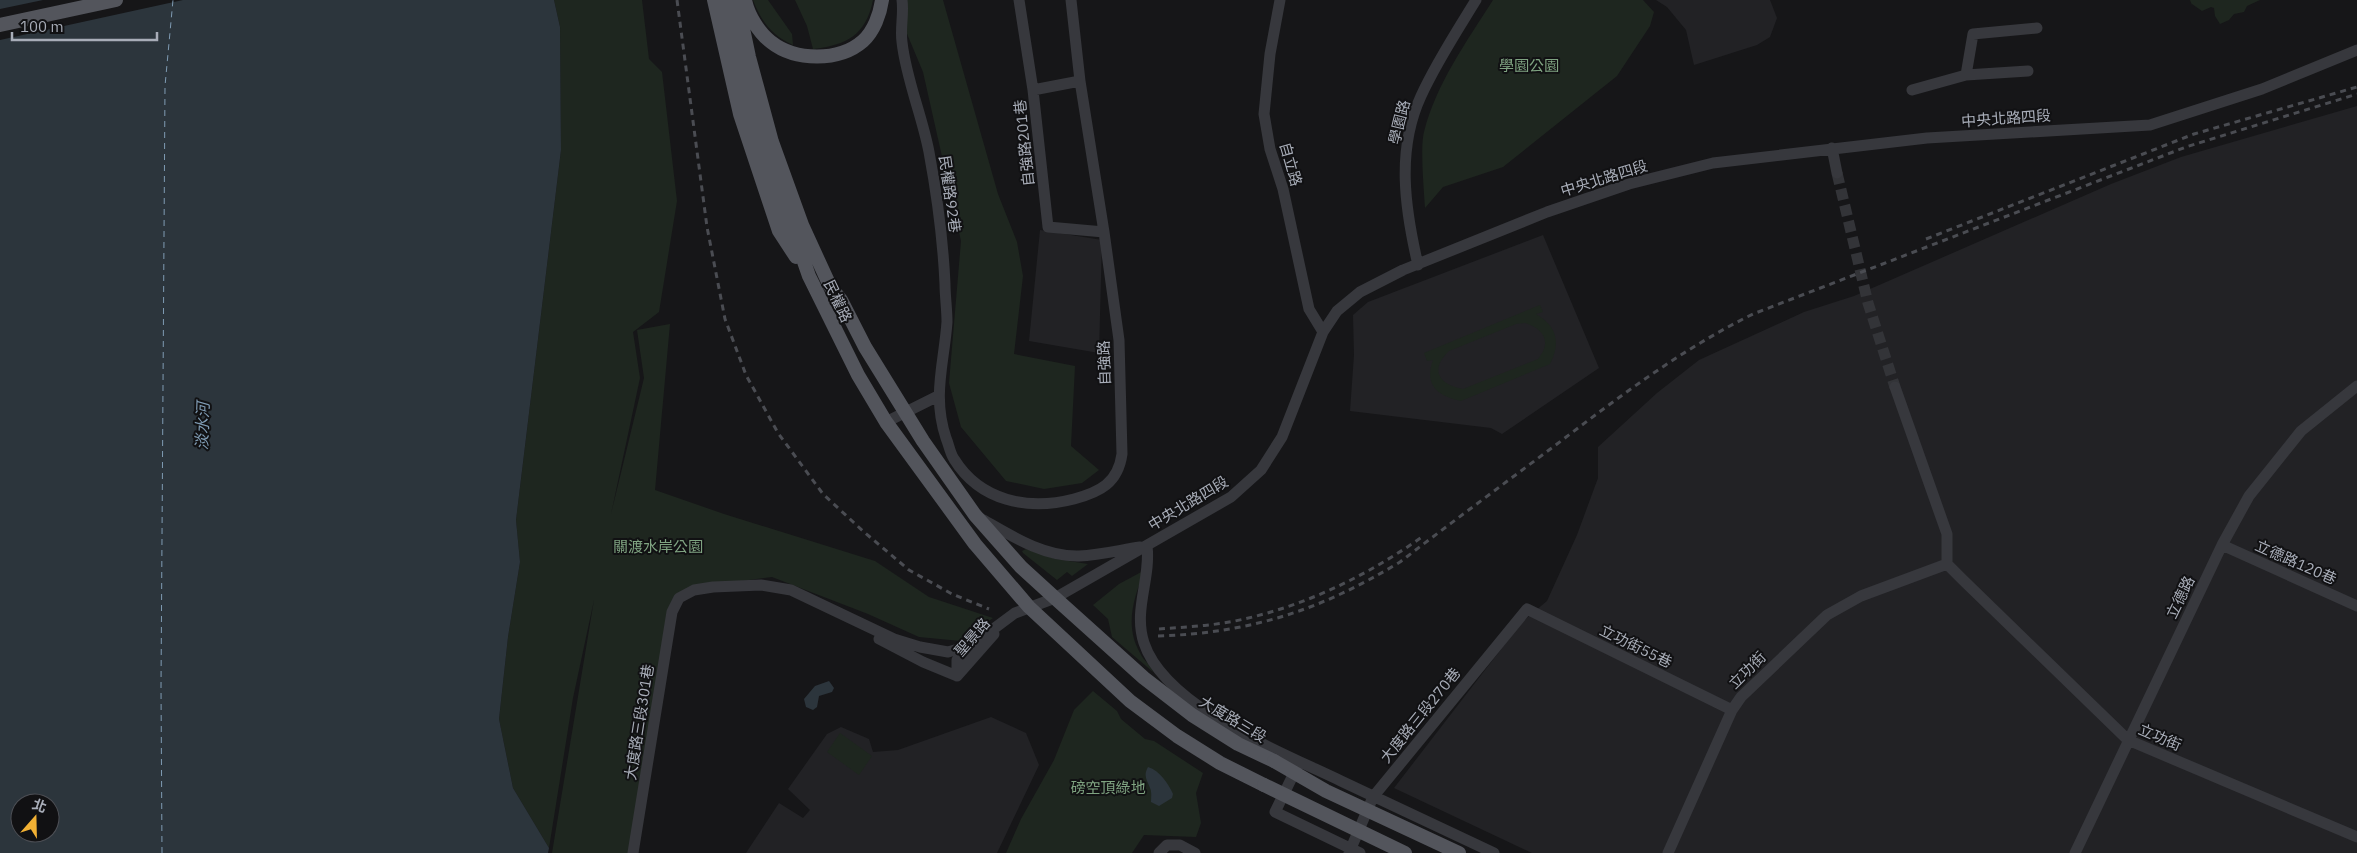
<svg xmlns="http://www.w3.org/2000/svg" width="2357" height="853" font-family="'IBM Plex Sans','Noto Sans TC',sans-serif">
  <style>
    .built { fill: #222225 }
    .green { fill: #1e261f; fill-rule: evenodd }
    .water { fill: #2c353c; fill-rule: evenodd }
    .pier { fill: #161618 }
    .lines { fill: none; stroke-linecap: round; stroke-linejoin: round }
    .ferry { stroke: #7f9bb3; stroke-width: 1; stroke-dasharray: 6 5; stroke-linecap: butt }
    .minor-tunnel { stroke: #333438; stroke-width: 11; stroke-dasharray: 11 5.5; stroke-linecap: butt }
    .minor { stroke: #37383d; stroke-width: 11 }
    .major { stroke: #53555c; stroke-width: 14 }
    .rail { stroke: #4a4c52; stroke-width: 3; stroke-dasharray: 6 5; stroke-linecap: butt }
    .major-bridge { stroke: #53555c; stroke-width: 14 }
    .labels { text-anchor: middle; dominant-baseline: central; stroke-width: 4; stroke-linejoin: round; paint-order: stroke }
    .park-label { font-size: 15px; fill: #7fa381; stroke: #111113 }
    .street-label { font-size: 15px; fill: #a8adb8; stroke: #111113 }
    .water-label { font-size: 16px; font-style: italic; fill: #7f9bb3; stroke: #111113 }
  </style>
  <rect width="100%" height="100%" fill="#161618"/>
  <path class="built" d="M1656,0H1770L1777,18L1770,37L1757,45L1694,65L1686,30L1667,7Z
    M2357,106V853H1532L1394,788L1522,622L1547,601L1577,535L1598,478V447L1657,393L1699,360L1804,312L1854,296L2111,184L2181,157Z
    M1040,230L1102,240L1099,353L1029,341Z
    M1543,235L1599,368L1502,434L1491,428L1350,411L1354,355L1353,315L1368,302Z
    M991,717L1026,733L1039,765L997,853H746L779,803L803,818L810,810L788,789L827,734L841,727L869,739L873,752L898,750Z"/>
  <path class="green" d="M554,0H642L649,59L662,72L677,201L659,312L633,332L640,378L611,514L644,378L637,330L670,324L655,490L724,514L875,561L929,597L993,618L961,641L919,637L868,614L772,577L690,588L674,598L633,853H552L594,600L573,698L549,848L513,788L499,719L508,637L520,562L516,520L561,150L560,27Z
    M753,0H768L792,34L793,45C772,36 761,21 753,0Z
    M795,0H873C866,35 847,45 813,49L807,26Z
    M907,0H943L998,194L1017,242L1023,276L1014,354L1075,366L1071,446L1099,470L1082,483L1044,489L1006,481L961,427L949,383L961,241L923,72L905,29Z
    M1493,0H1643L1654,12L1650,26L1617,76L1503,167L1443,187L1425,208C1424,190 1420,148 1424,132C1436,84 1467,41 1493,0Z
    M2190,0H2260L2247,6L2244,12L2234,14L2229,20L2220,24L2215,16L2214,8L2211,7L2202,11L2192,4V5Z
    M1540,305L1543,312L1536,314C1557,326 1561,343 1550,364L1461,401C1437,396 1424,385 1433,360L1427,361L1424,353ZM1525,323C1544,329 1552,342 1538,359L1463,389C1439,385 1429,370 1449,351L1516,324Z
    M1026,549L1056,559L1088,564L1072,576L1067,572L1057,580L1023,553L1022,551Z
    M1145,570C1134,597 1124,625 1140,653C1143,660 1151,665 1153,672L1112,637L1108,619L1093,605L1119,584Z
    M1093,691L1117,711L1121,719L1145,739L1154,741L1203,773L1196,793L1201,823L1196,837L1144,835L1132,853H1006L1021,819L1054,760L1074,710Z
    M840,733L872,756L859,775L827,752Z"/>
  <path class="water" d="M0,0H554L560,27L561,150L516,520L520,562L508,637L499,719L513,788L549,848L548,853H0ZM20,803H50V833H20Z
    M829,681L834,688L832,692L819,696L817,707L813,710L806,707L804,699L815,686Z
    M1148,767C1160,771 1168,783 1173,794L1172,798L1159,806L1151,802C1151,798 1152,792 1150,788C1147,780 1143,776 1148,767Z"/>
  <path class="pier" d="M43,0H183L0,40V9Z"/>
  <g class="lines">
    <path class="ferry" d="M162,853L161,687L165,86L173,0"/>
    <path class="minor-tunnel" d="M1837,173L1868,303L1895,387"/>
    <path class="minor" d="M902,0C904,14 900,28 902,42C906,79 922,115 929,152C937,195 943,240 945,284C945,296 947,309 947,322C944,364 932,396 946,438C949,445 950,453 954,459C980,501 1028,511 1074,499C1100,492 1118,483 1122,454L1119,340L1104,232L1080,81L1071,0
      M1019,0L1033,90L1048,227L1104,232
      M1280,0L1270,54L1264,114L1270,149L1283,189L1309,309L1323,332
      M1966,75L1973,34L2037,28
      M1033,90L1080,81
      M1912,90L1966,75L2028,71
      M1832,148L1837,173
      M1418,265C1405,209 1396,150 1421,96C1436,63 1457,31 1476,0
      M1895,387L1947,534V564L1963,580L2128,740L2357,837
      M886,422L938,396
      M980,518C1010,535 1043,557 1079,556C1100,555 1120,550 1140,547
      M2222,545L2357,606
      M1147,546C1151,579 1133,610 1144,643C1165,707 1283,753 1341,781C1392,805 1443,829 1494,853
      M879,639L923,662L957,676
      M957,676L994,634
      M957,676V660L971,647
      M1298,765L1275,812L1360,853
      M633,853L672,612L679,598L694,590L713,587L761,585L791,590L894,639L920,647L948,652L965,647L980,639L1015,613L1055,598L1231,497L1261,470L1282,437L1323,332L1337,311L1360,292L1403,270L1547,212L1629,184L1713,163L1927,138L2150,125L2262,89L2357,50
      M1159,853L1167,845H1180L1195,853
      M1349,853L1373,797L1527,609L1732,710
      M1668,853L1732,710L1741,697L1827,615L1861,596L1947,564
      M2075,853L2222,545L2249,496L2301,431L2357,386"/>
    <path class="major" d="M714,0L740,114L779,231L796,257
      M724,0L737,61L753,116L809,276L858,375L886,422L975,544L1029,607L1130,701L1177,736L1220,763L1264,785
      M737,0L749,57L772,142L802,225L830,286L841,300L865,347L923,441L975,515L1021,567L1055,598L1144,678L1192,715L1238,744L1274,761
      M745,0C748,15 759,33 771,42C795,61 839,62 863,41C874,31 880,14 882,0
      M0,25L116,0"/>
    <path class="rail" d="M677,0L707,227L725,319L746,375L778,433L823,494L864,532L909,570L952,594L989,609
      M1926,239L2194,134L2357,87
      M1159,629C1184,627 1210,626 1235,621C1303,607 1365,577 1422,537
      M1158,636C1251,633 1321,610 1400,562C1452,522 1505,483 1557,444C1620,396 1682,349 1753,314L2186,147L2357,94"/>
    <path class="major-bridge" d="M1274,761L1326,791L1459,853
      M1264,785L1405,853"/>
  </g>
  <g class="labels">
    <g class="park-label">
      <text x="1529" y="65">學園公園</text>
      <text x="658" y="546">關渡水岸公園</text>
      <text x="1108" y="787">磅空頂綠地</text>
    </g>
    <g class="street-label">
      <text transform="translate(2006 118) rotate(-4)">中央北路四段</text>
      <text transform="translate(1399 122) rotate(-76)">學園路</text>
      <text transform="translate(1024 143) rotate(-96)">自強路201巷</text>
      <text transform="translate(1291 164) rotate(74)">自立路</text>
      <text transform="translate(1604 178) rotate(-17)">中央北路四段</text>
      <text transform="translate(950 194) rotate(82)">民權路92巷</text>
      <text transform="translate(838 301) rotate(65)">民權路</text>
      <text transform="translate(1104 363) rotate(-92)">自強路</text>
      <text transform="translate(1188 503) rotate(-31)">中央北路四段</text>
      <text transform="translate(2296 562) rotate(24)">立德路120巷</text>
      <text transform="translate(2180 597) rotate(-64)">立德路</text>
      <text transform="translate(972 637) rotate(-49)">聖景路</text>
      <text transform="translate(1636 646) rotate(26)">立功街55巷</text>
      <text transform="translate(1747 670) rotate(-45)">立功街</text>
      <text transform="translate(1420 715) rotate(-51)">大度路三段270巷</text>
      <text transform="translate(1233 719) rotate(31)">大度路三段</text>
      <text transform="translate(639 722) rotate(-81)">大度路三段301巷</text>
      <text transform="translate(2160 737) rotate(23)">立功街</text>
    </g>
    <g class="water-label">
      <text transform="translate(202 426) rotate(-88)">淡水河</text>
    </g>
  </g>
  <g transform="translate(35 818) rotate(20)"><circle r="24" fill="#111113" stroke="#4d4f55"/>
  <path d="M0-4L9 19L0 12L-9 19Z" fill="#f2b134"/>
  <text y="-8" font-size="14" font-weight="bold" text-anchor="middle" fill="#a8adb8">北</text>
  </g>
  <path d="M12 32v8h145v-8" fill="none" stroke="#a8adb8" stroke-width="2.5"/>
  <text x="20" y="32" font-size="15" fill="#a8adb8" stroke="#111113" stroke-width="4" paint-order="stroke">100 m</text>
</svg>
